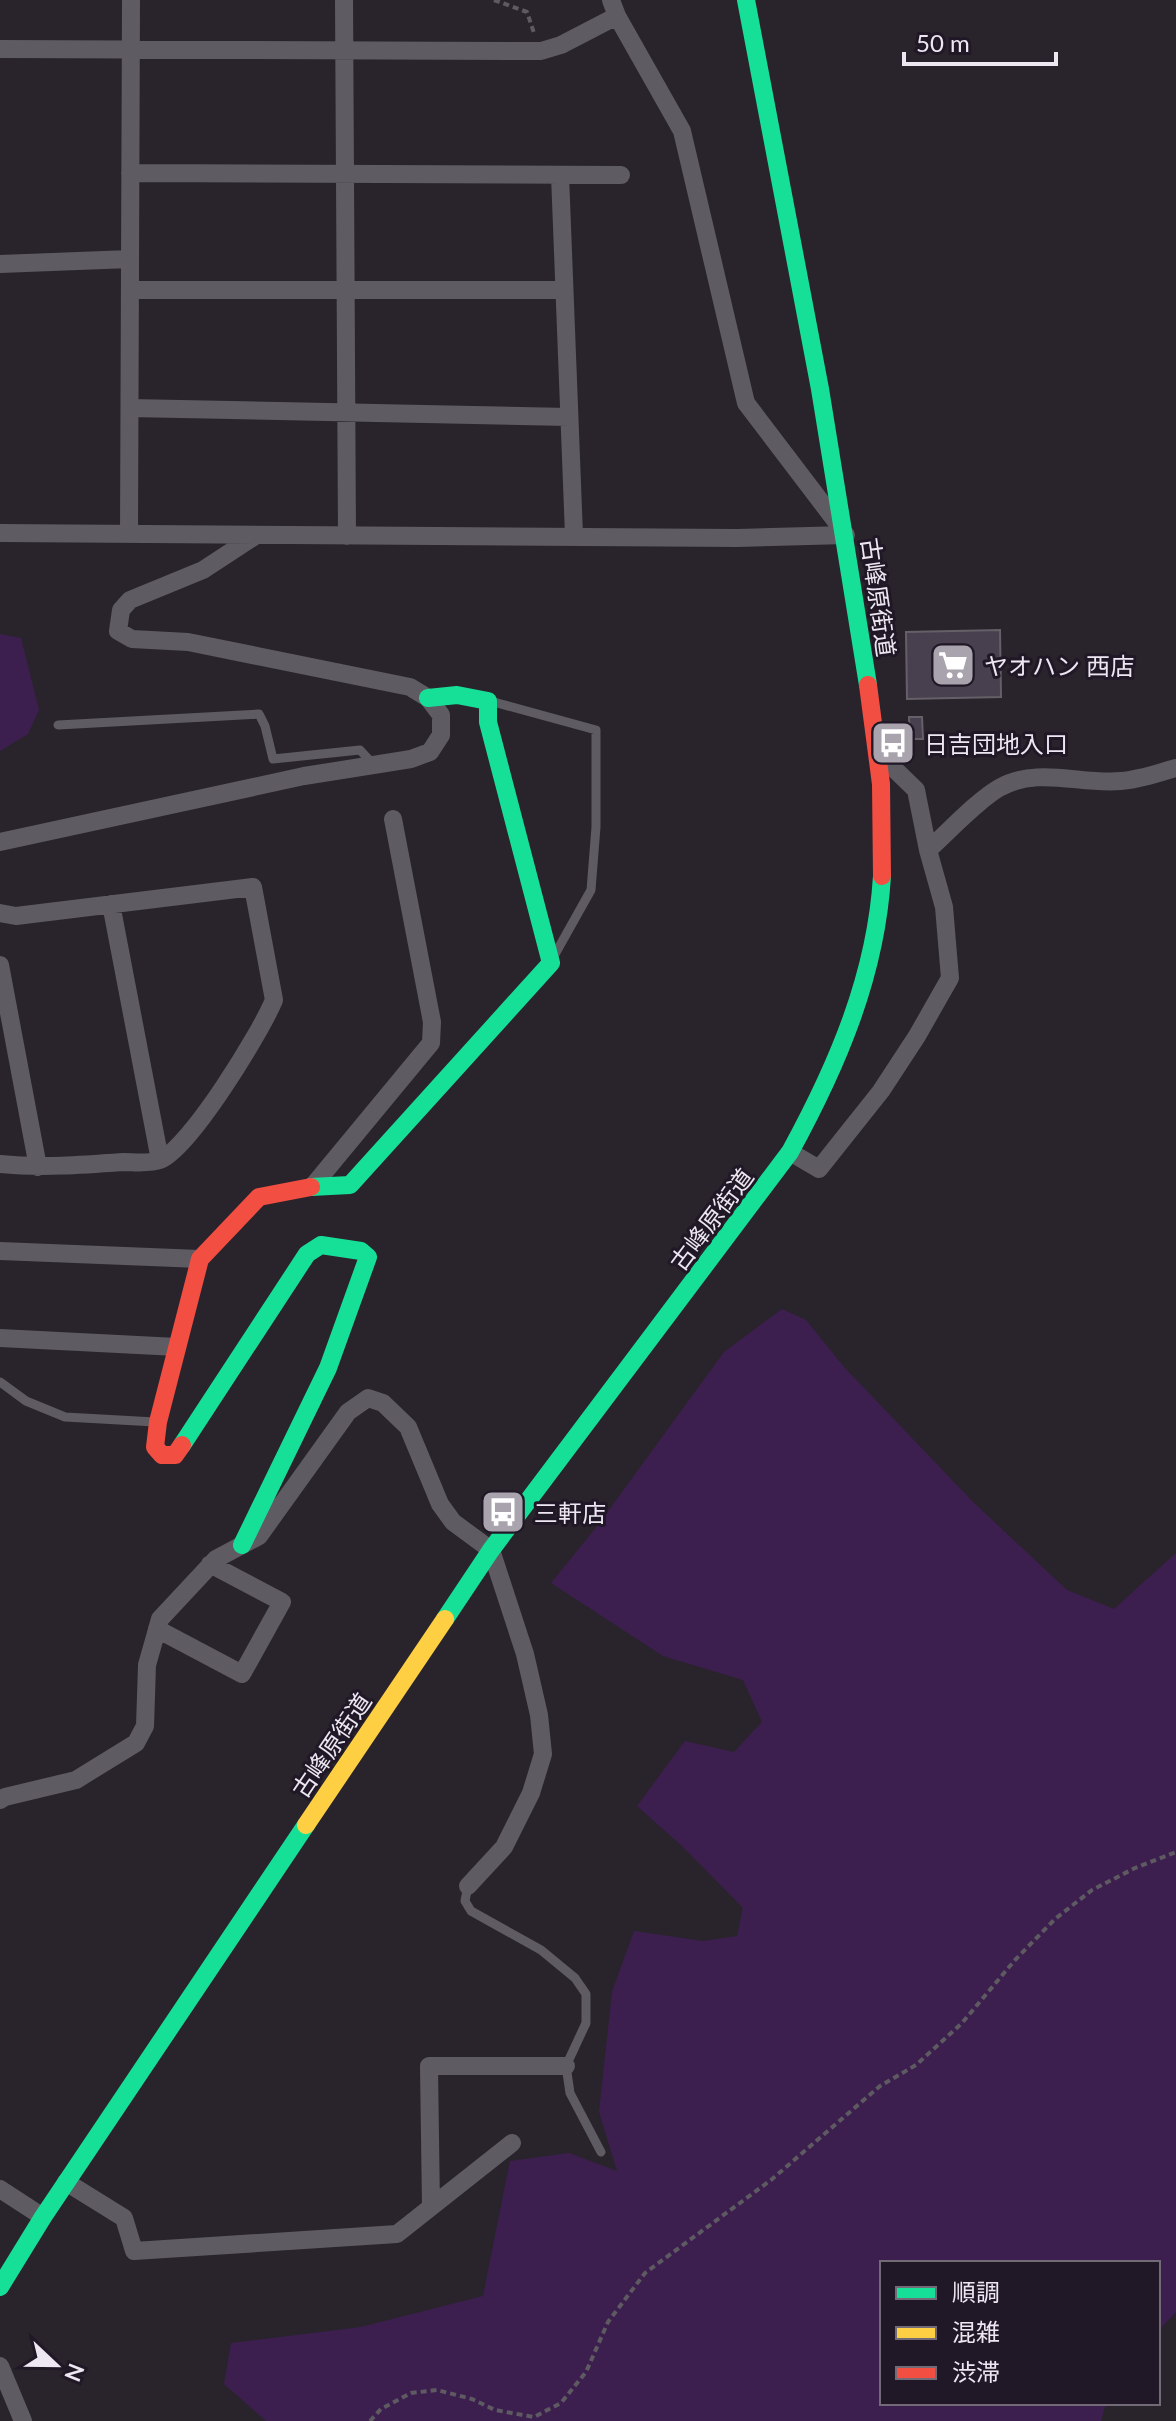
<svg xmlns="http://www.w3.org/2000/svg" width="1176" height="2421" font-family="Lato,'Noto Sans JP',sans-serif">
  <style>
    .green { fill: #3c1f4f }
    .building { fill: #483f4f; stroke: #656068; stroke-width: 2 }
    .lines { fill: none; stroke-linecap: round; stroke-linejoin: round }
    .path { stroke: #5e5a61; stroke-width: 4; stroke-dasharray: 6 4; stroke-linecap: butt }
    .lane { stroke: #5f5b62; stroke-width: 9 }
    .street { stroke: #5f5b62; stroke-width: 18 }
    .fast { stroke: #16e098; stroke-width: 18 }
    .slow { stroke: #ffcf43; stroke-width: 18 }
    .jam { stroke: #f24e42; stroke-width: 18 }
    .labels { text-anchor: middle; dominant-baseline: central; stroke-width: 6; stroke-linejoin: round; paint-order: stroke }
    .street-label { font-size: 24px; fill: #ece7f1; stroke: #201826 }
    .poi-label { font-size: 24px; fill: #ece7f1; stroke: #201826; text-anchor: start }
  </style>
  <rect width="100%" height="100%" fill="#29242c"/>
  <path class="green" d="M0,634L21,638L39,710L28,734L0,751Z
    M782,1309L806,1320L844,1367L973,1502L1067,1590L1114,1609L1176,1553V2312L1158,2331V2263H882V2403H1106L1101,2421H266L224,2384L231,2343L361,2327L483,2296L510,2161L569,2153L617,2171L599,2112L612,1992L634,1931L703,1941L737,1936L743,1908L683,1847L637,1806L685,1741L734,1752L762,1722L743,1680L663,1656L551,1583L598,1525L724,1352Z"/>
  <path class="building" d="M1000,630L1001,697L907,699L906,632Z
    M909,717H922L923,739H910Z"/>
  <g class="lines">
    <path class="path" d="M494,0L527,12L534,33
      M370,2421L381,2409L411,2393L437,2390L472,2399L495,2410L534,2417L561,2403L586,2372L608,2322L645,2273L771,2180L880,2086L916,2065L962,2023L1015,1960L1055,1919L1092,1890L1135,1868L1176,1852"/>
    <path class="lane" d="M490,701L596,730V827L591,890L554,956
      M58,725L259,714L265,726L273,759L360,750L373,764
      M0,1382L26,1401L65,1417L155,1422
      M468,1886L465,1901L471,1911L541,1950L575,1978L586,1994V2023L566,2066L570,2093L601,2152"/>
    <path class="street" d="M344,0L347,536
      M611,0L617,16L682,131L746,403L841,528
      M0,49L541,51L561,45L617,16
      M130,173L621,175
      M560,175L574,535
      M0,264L130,259
      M130,290H564
      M130,408L569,417
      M0,533L737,538L846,535
      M129,534L131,0
      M0,842L304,776L411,759L430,752L441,735V715L428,698L410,687L188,642L132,639L118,631L121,610L130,600L203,570L255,536
      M928,850C947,833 978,800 999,788C1038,766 1080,785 1121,781C1139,780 1158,773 1176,768
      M111,904L160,1160
      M0,913L16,916L253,887L274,1000C261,1032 190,1148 160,1160C150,1164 134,1162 123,1162C82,1165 41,1168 0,1164
      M0,965L38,1167
      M790,1152L819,1169L881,1091L917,1036L950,978L944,907L928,850L916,790L879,754
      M312,1187L431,1043L432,1022L393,819
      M0,1251L200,1259
      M0,1338L177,1347
      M157,1629L242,1674L282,1602L210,1564
      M0,1800L5,1797L76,1780L136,1743L145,1726L147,1665L160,1619L216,1559L259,1536L348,1412L368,1398L383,1403L408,1427L440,1504L453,1522L491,1550L525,1654L539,1715L543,1754L531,1793L504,1847L468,1886
      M66,2182L124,2218L134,2251L397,2234L512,2143
      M0,2189L43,2217
      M431,2207L429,2066H566
      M0,2366L23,2421"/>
    <path class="fast" d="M746,0L820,389L868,685
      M311,1187L350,1185L551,963L488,722V701L457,695L428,698
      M182,1445L307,1254L321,1245L361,1251L368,1257L328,1368L242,1545
      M445,1619L491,1550L790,1152C837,1066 876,976 882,876
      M0,2287L43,2217L306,1825"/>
    <path class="slow" d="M306,1825L445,1619"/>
    <path class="jam" d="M868,685L881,784L882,876
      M182,1445L175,1455H162L155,1447L158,1422L200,1259L259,1197L311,1187"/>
  </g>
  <defs>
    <g id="supermarket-square" transform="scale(2.3)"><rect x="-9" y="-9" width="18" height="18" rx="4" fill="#a8a3ac" stroke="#201826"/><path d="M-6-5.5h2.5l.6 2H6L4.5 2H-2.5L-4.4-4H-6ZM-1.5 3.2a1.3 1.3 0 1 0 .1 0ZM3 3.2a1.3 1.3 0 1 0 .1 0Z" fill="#fff"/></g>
    <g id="bus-square" transform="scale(2.3)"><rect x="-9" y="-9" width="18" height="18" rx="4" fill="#a8a3ac" stroke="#201826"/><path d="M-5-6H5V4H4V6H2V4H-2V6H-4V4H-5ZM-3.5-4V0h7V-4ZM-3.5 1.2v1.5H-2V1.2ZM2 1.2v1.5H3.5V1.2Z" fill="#fff"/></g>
  </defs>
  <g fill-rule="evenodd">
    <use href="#supermarket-square" x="953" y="665"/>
    <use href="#bus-square" x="893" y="743"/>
    <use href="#bus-square" x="503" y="1512"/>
  </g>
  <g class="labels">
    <g class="street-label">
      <text transform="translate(879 597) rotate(82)">古峰原街道</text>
      <text transform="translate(711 1219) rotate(-53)">古峰原街道</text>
      <text transform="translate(331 1745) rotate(-56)">古峰原街道</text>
    </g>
    <g class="poi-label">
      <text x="984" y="665">ヤオハン 西店</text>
      <text x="924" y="743">日吉団地入口</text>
      <text x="534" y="1512">三軒店</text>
    </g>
  </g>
  <rect x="880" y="2261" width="280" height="144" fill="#201826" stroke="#726b77" stroke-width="2"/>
  <rect x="896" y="2287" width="40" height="12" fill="#16e098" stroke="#726b77" stroke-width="2"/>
  <text x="952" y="2301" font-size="24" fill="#ece7f1">順調</text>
  <rect x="896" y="2327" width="40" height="12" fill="#ffcf43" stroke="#726b77" stroke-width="2"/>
  <text x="952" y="2341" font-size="24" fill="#ece7f1">混雑</text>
  <rect x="896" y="2367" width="40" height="12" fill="#f24e42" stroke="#726b77" stroke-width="2"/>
  <text x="952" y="2381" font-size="24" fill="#ece7f1">渋滞</text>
  <g transform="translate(56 2365) rotate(112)" stroke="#201826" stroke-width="6" paint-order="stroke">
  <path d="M0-6L14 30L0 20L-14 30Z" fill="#ece7f1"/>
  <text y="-12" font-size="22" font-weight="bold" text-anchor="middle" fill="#ece7f1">N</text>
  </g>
  <path d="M904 52v12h152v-12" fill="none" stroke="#ece7f1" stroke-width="4"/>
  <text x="916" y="52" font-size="24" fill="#ece7f1" stroke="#201826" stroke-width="6" paint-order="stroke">50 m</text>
</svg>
